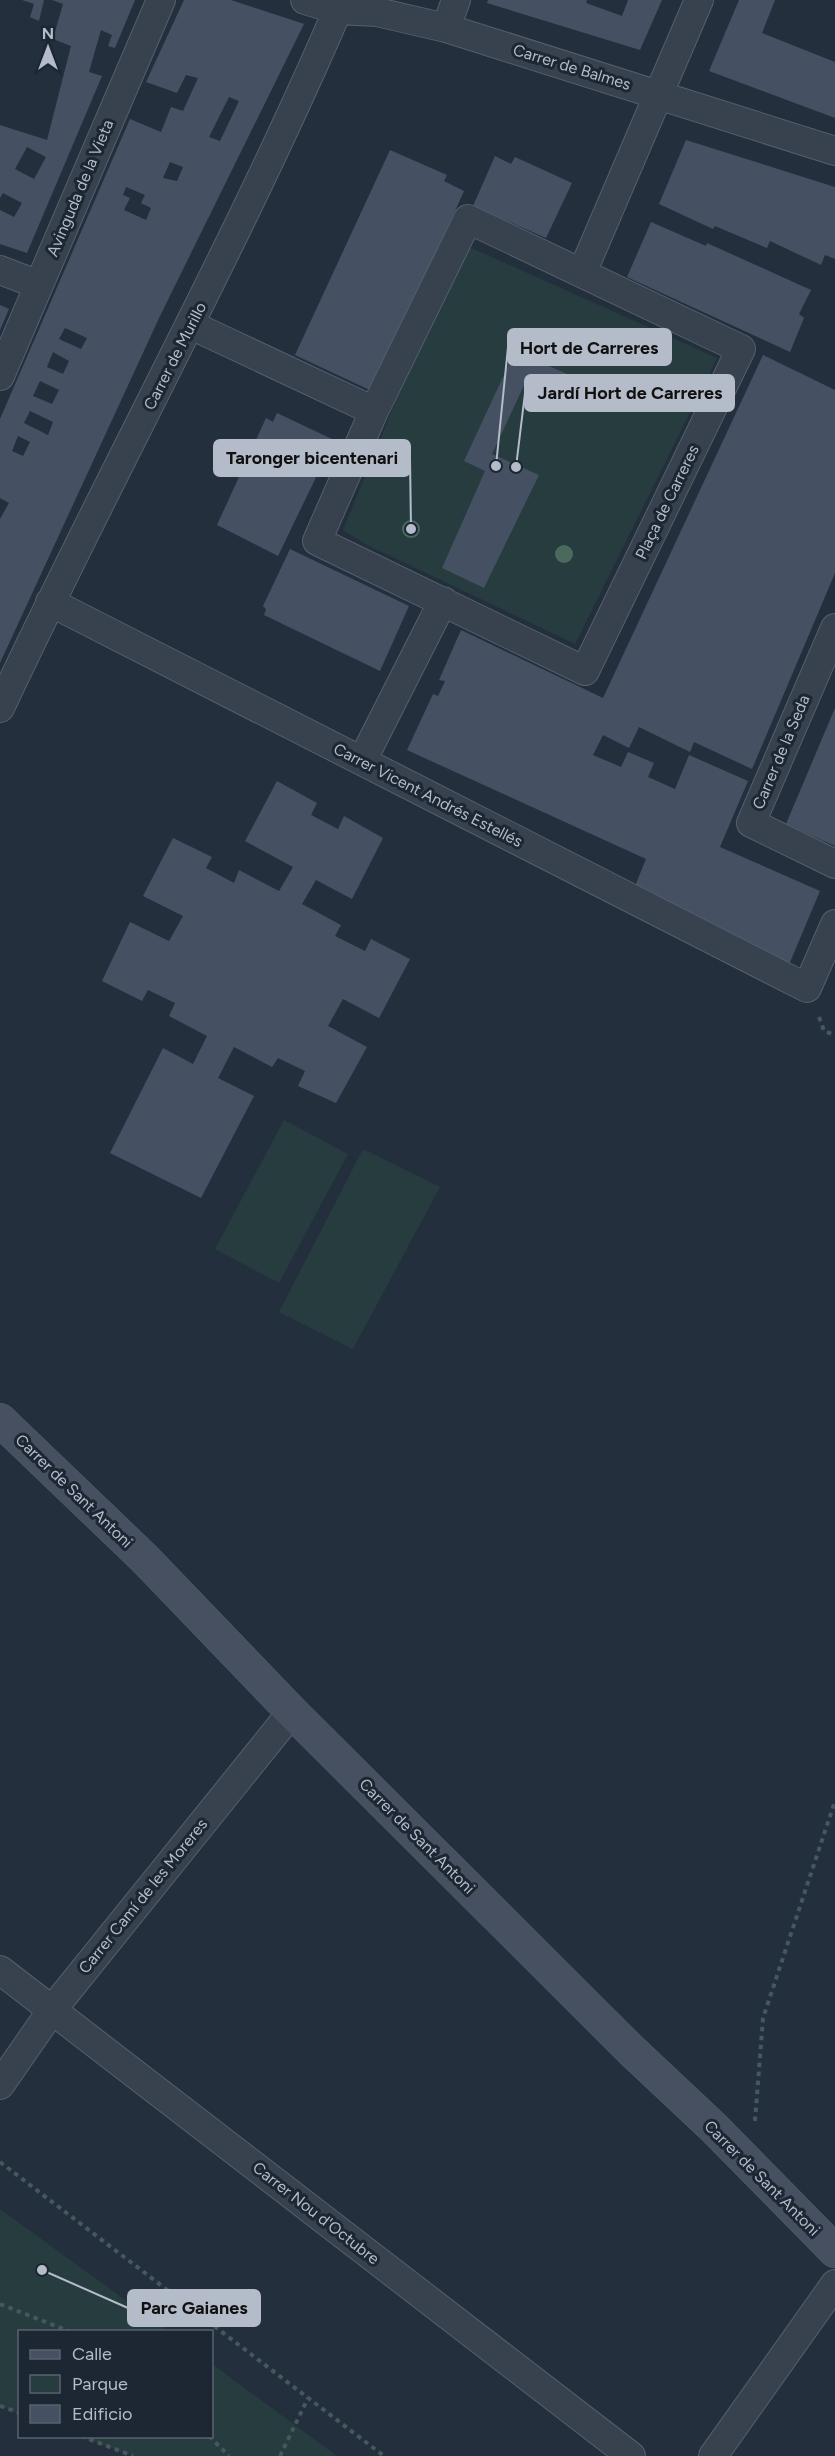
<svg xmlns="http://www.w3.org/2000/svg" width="835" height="2456" font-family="Figtree,sans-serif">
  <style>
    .green { fill: #263c3f }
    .building { fill: #455162; fill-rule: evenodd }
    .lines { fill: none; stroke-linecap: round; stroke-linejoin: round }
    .street-casing { stroke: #565f6c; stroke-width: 30 }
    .secondary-casing { stroke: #565f6c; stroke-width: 34 }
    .path { stroke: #44595c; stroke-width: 4; stroke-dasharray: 4.5 4.5; stroke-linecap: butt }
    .street { stroke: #38414e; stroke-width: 28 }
    .secondary { stroke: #465061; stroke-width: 33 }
    .tree { fill: #4b6a5d }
    .labels { text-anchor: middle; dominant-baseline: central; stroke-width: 6; stroke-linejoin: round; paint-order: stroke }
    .street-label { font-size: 16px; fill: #b4bcc9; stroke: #1d2633 }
    .leader { fill: none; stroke: #b4bcc9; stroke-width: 2 }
    .callout-dot { fill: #b4bcc9; stroke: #1d2633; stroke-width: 2 }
    .callout { fill: #b4bcc9; stroke: #b4bcc9; stroke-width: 2 }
    .callout-label { font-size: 18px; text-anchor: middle; font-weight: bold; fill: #111 }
  </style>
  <rect width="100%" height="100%" fill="#242f3e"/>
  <path class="green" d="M467,246L717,358L575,644L367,545L343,530L395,403Z
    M284,1120L348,1154L279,1283L215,1249Z
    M363,1149L440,1187L353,1349L279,1312Z
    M0,2209L168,2331L20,2332L19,2414L0,2406Z
    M212,2364L337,2456H133L81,2437L212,2436Z"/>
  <path class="building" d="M22,0H44L39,21L30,17L34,4Z
    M52,0H135L115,48L108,46L112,35L101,30L89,72L102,76L27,253L0,244V210L14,217L22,203L3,193L0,198V125L47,140L71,46L53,39L63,4ZM27,147L46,157L34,179L15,169Z
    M184,0H231L304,24L160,316L0,663V519L9,503L0,498V419L130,119L161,132L171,107L183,111L198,78L186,75L177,93L146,82ZM229,97L239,101L220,141L209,137ZM170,162L183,167L177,181L163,178ZM126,187L145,195L141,203L151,208L146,220L124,210L130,198L123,195ZM65,328L87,338L81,349L59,339ZM53,352L69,361L63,374L47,367ZM40,381L59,390L52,404L33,396ZM30,411L53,422L48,435L24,423ZM18,436L30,442L23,456L12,451Z
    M488,0H587L586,3L622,16L628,0H662L640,50L487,3Z
    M739,0H775L762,33L835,62V118L709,71Z
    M686,140L835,187V259L825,255L821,265L770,241L767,248L715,226L713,229L659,204Z
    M390,150L447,175L444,181L464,191L374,392L295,355Z
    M495,156L511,164L515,157L572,183L546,238L473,206Z
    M651,222L706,246L707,243L811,290L799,314L804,318L790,352L627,277Z
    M0,305L9,309L0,330Z
    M515,351L583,381L573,399L527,379L492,454L539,475L484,588L442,568L485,471L464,461Z
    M763,355L835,390V573L752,769L694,742L690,752L639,727L629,748L603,735L593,755L621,767L628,752L654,763L648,777L675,789L689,755L748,781L720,847L820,891L788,967L635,886L646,859L407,750L433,694L438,696L445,681L439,680L461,630L603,698Z
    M277,413L334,440L278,556L217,525L266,418L273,422Z
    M290,549L409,606L380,671L264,615L266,609L263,606Z
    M835,708V846L786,824Z
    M277,781L317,803L311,815L338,829L344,816L383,838L352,899L316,880L302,904L341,925L335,936L365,951L371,939L410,959L379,1018L343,999L328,1026L367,1047L336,1103L298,1086L305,1071L278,1058L272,1067L234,1047L218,1078L254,1096L201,1198L110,1153L163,1048L193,1064L207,1036L169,1016L175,1003L148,990L142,1001L102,981L130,922L169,941L183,916L143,896L173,838L212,857L206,868L234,883L239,870L279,891L293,867L245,841Z"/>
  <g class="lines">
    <g class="street-casing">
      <path id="street" d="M305,0L338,10L377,12L446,28L835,151
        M446,28L456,0
        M468,219L741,349L585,671L317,541L374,411Z
        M0,270L39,285
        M582,273L699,0
        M191,325L374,411
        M0,376L161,0
        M50,602L807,988L835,924
        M835,628L751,823L835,864
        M0,708C111,471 239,241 342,0
        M362,761L443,601
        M0,1970L631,2456
        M0,2085L52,2010L292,1712
        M713,2456L835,2284"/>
    </g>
    <g class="secondary-casing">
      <path id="secondary" d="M0,1420L145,1559L292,1712L631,2050L714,2128L835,2251"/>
    </g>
    <path class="path" d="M819,1017L824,1031L835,1035
      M755,2121L763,2018L835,1801
      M0,2162L384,2456
      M0,2304L71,2332
      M0,2406L20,2413
      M81,2436L133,2456
      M209,2436L229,2456
      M280,2456L308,2398"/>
    <use href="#street" class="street"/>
    <use href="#secondary" class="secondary"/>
  </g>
  <g class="tree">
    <circle cx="411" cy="529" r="9"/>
    <circle cx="564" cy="554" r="9"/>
  </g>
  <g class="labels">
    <g class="street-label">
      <text transform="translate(572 67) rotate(17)">Carrer de Balmes</text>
      <text transform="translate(80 188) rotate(-67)">Avinguda de la Vieta</text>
      <text transform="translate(175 356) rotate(-63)">Carrer de Murillo</text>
      <text transform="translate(667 502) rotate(-64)">Plaça de Carreres</text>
      <text transform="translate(781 752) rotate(-67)">Carrer de la Seda</text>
      <text transform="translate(428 795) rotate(27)">Carrer Vicent Andrés Estellés</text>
      <text transform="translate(74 1491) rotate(44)">Carrer de Sant Antoni</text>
      <text transform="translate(417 1836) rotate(45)">Carrer de Sant Antoni</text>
      <text transform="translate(143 1896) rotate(-51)">Carrer Camí de les Moreres</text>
      <text transform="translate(762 2178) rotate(45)">Carrer de Sant Antoni</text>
      <text transform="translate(316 2213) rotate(38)">Carrer Nou d'Octubre</text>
    </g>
  </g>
  <path class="leader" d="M496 466L508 347M516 467L525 393M411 529L410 458M42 2270L128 2308"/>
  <g class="callout-dot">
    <circle cx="496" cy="466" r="6"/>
    <circle cx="516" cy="467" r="6"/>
    <circle cx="411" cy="529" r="6"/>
    <circle cx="42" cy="2270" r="6"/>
  </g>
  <g class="callout">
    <rect x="508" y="329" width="163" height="36" rx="6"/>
    <rect x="525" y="375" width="209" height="36" rx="6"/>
    <rect x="214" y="440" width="196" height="36" rx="6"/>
    <rect x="128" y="2290" width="132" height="36" rx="6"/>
  </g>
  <g class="callout-label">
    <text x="589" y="354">Hort de Carreres</text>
    <text x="630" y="399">Jardí Hort de Carreres</text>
    <text x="312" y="464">Taronger bicentenari</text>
    <text x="194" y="2314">Parc Gaianes</text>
  </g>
  <rect x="18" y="2330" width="195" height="108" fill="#1d2633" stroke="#59626f" stroke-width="1.5"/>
  <rect x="30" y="2350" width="30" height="9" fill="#465061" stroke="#59626f" stroke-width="1.5"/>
  <text x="72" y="2360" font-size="18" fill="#b4bcc9">Calle</text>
  <rect x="30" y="2375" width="30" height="18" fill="#263c3f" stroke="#59626f" stroke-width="1.5"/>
  <text x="72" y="2390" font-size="18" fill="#b4bcc9">Parque</text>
  <rect x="30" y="2405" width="30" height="18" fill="#455162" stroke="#59626f" stroke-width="1.5"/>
  <text x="72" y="2420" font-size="18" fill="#b4bcc9">Edificio</text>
  <g transform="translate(48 48)" stroke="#1d2633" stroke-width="4.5" paint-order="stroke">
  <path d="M0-4.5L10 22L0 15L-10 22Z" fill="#b4bcc9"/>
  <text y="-9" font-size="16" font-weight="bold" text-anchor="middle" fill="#b4bcc9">N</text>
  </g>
</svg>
